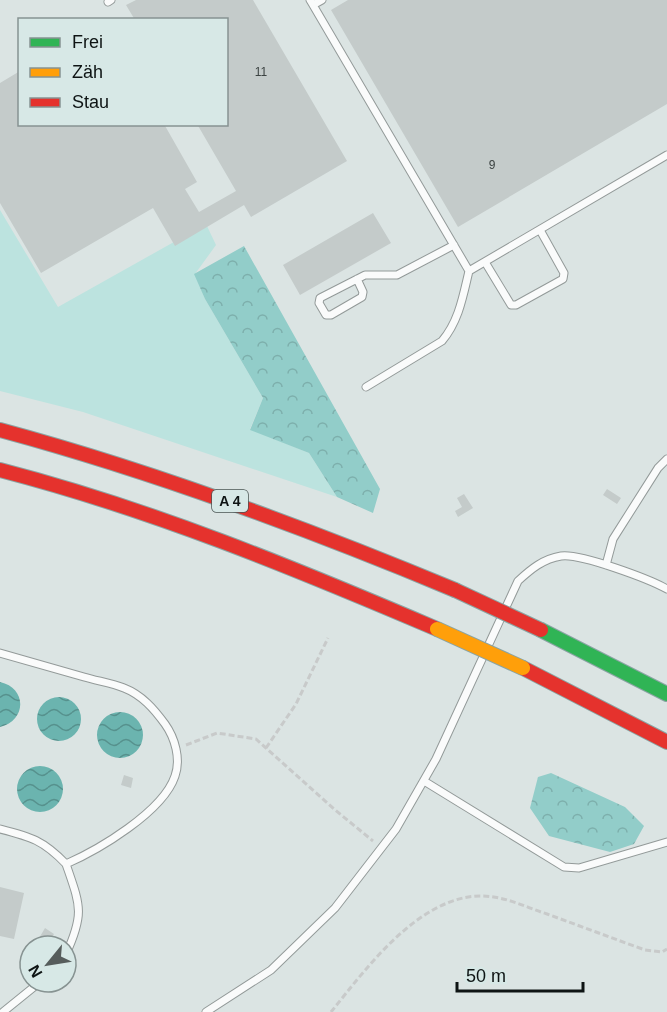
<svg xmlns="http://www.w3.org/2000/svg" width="667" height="1012" font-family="Helvetica,sans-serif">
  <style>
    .green { fill: #bce3df }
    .forest { fill: url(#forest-crowns) }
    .water { fill: url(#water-waves) }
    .building { fill: #c4cbca }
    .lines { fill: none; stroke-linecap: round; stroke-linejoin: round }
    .lane-casing { stroke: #939a99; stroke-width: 9 }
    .fast-casing { stroke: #8aa4a3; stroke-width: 16 }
    .jam-casing { stroke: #8aa4a3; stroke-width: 16 }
    .path { stroke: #c8caca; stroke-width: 3; stroke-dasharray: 6 3; stroke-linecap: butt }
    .lane { stroke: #fafbfb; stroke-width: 7 }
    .fast { stroke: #30b455; stroke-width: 14 }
    .jam { stroke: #e5322d; stroke-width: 14 }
    .slow-bridge-casing { stroke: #8aa4a3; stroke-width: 16; stroke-linecap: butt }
    .jam-bridge-casing { stroke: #8aa4a3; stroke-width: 16; stroke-linecap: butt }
    .slow-bridge { stroke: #ff9f0a; stroke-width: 14 }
    .jam-bridge { stroke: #e5322d; stroke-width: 14 }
    .labels { text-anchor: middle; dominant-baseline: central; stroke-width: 4.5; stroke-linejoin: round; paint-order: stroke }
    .number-label { font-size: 12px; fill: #3c4342 }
    .shield { fill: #d7e8e6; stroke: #4a5453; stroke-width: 1.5 }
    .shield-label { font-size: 14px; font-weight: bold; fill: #0e1414 }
  </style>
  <defs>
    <pattern id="forest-crowns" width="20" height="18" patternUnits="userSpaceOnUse" patternTransform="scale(1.5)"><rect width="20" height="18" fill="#92cdc9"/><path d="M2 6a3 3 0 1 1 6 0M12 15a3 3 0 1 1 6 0" fill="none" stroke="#7dafac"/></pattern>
    <pattern id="water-waves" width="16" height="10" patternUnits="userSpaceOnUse" patternTransform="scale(1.5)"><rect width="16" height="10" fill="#6bb4af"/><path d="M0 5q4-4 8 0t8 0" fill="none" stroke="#56918d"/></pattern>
  </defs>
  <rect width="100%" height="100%" fill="#dbe4e3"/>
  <path class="green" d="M0,210L58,307L206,224L216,245L195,274L205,299L263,398L250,429L309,453L337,497L83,412L0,391Z"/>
  <path class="forest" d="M244,246L380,489L373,513L337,497L309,453L250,430L263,398L205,299L194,274Z
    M551,773L625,807L644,826L634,844L610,852L549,836L530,808L538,777Z"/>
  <path class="water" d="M0,682C27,688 27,720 0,727Z
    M37 719a22 22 0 1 1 44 0a22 22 0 1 1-44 0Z
    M97 735a23 23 0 1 1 46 0a23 23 0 1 1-46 0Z
    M17 789a23 23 0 1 1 46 0a23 23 0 1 1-46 0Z"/>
  <path class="building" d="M136,0H253L347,161L251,217L244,205L175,246L153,208L41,273L0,203V83L20,71V124H164L197,182L185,189L199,212L236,191L197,124H226V20H135L126,5Z
    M348,0H667V104L458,227L331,10Z
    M373,213L391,243L300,295L283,265Z
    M607,489L621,498L617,504L603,495Z
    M464,494L473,508L458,517L455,511L462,507L457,498Z
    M124,775L133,778L131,788L121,785Z
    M0,887L24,893L14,939L0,936Z
    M45,928L54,934L46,946L38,940Z"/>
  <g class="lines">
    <g class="lane-casing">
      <path id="lane" d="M310,0L313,5L322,0
        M108,2L111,0
        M313,5L469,271L667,155
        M485,262L511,305H516L563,279L564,273L540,230
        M357,279L363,292L362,297L331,315H326L319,303L320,298L365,275H397L454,245
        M366,387L442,341C459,321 463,296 469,271
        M606,565L613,539L658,468L667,459
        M0,653C28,661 56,669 84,677C97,681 112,683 124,688C142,695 154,709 165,724C175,738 181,759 175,776C163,812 98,850 66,864C43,840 31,837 0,829
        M424,781L564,867L579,868L667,842
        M66,864C80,905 85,913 66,954
        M3,1012L40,982
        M206,1012L271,970L335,908L396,829L436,759L518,581C531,569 543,559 561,556C580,553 649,579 667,589"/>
    </g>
    <g class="fast-casing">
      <path id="fast" d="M541,630L667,694"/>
    </g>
    <g class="jam-casing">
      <path id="jam" d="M0,430C156,472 306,528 455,590
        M0,470C151,509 294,568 437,629
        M523,668L667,742"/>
    </g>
    <path class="path" d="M186,745L217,733L256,739L334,809L373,841
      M266,748L296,704L328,638
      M331,1012C369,965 429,882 499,898C515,901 531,909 547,914C580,926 612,938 645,950L662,952L667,949"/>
    <use href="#lane" class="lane"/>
    <use href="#fast" class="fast"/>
    <use href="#jam" class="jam"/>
    <g class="slow-bridge-casing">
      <path id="slow-bridge" d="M437,629L523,668"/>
    </g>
    <g class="jam-bridge-casing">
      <path id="jam-bridge" d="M455,590L541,630"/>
    </g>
    <use href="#slow-bridge" class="slow-bridge"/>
    <use href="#jam-bridge" class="jam-bridge"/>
  </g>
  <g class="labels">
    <g class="number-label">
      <text x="261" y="72">11</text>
      <text x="492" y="165">9</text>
    </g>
    <rect class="shield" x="212" y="490" width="36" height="22" rx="4.5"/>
    <g class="shield-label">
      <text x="230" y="501">A 4</text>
    </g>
  </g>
  <rect x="18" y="18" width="210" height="108" fill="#d7e8e6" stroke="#879392" stroke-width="1.5"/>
  <rect x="30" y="38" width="30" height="9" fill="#30b455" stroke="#879392" stroke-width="1.5"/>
  <text x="72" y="48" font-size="18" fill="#0e1414">Frei</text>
  <rect x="30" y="68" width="30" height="9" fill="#ff9f0a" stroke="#879392" stroke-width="1.5"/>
  <text x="72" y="78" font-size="18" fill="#0e1414">Zäh</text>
  <rect x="30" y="98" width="30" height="9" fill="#e5322d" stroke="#879392" stroke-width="1.5"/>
  <text x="72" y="108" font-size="18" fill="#0e1414">Stau</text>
  <g transform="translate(48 964) rotate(240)"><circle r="28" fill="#d7e8e6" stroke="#879392" stroke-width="1.5"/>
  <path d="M0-4.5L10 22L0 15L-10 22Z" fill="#565d5c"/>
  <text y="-9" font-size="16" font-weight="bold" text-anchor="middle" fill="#0e1414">N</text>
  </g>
  <path d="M457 982v9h126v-9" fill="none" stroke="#0e1414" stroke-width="3"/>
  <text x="466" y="982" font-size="18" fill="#0e1414" stroke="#d7e8e6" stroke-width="4.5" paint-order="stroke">50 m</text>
</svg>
